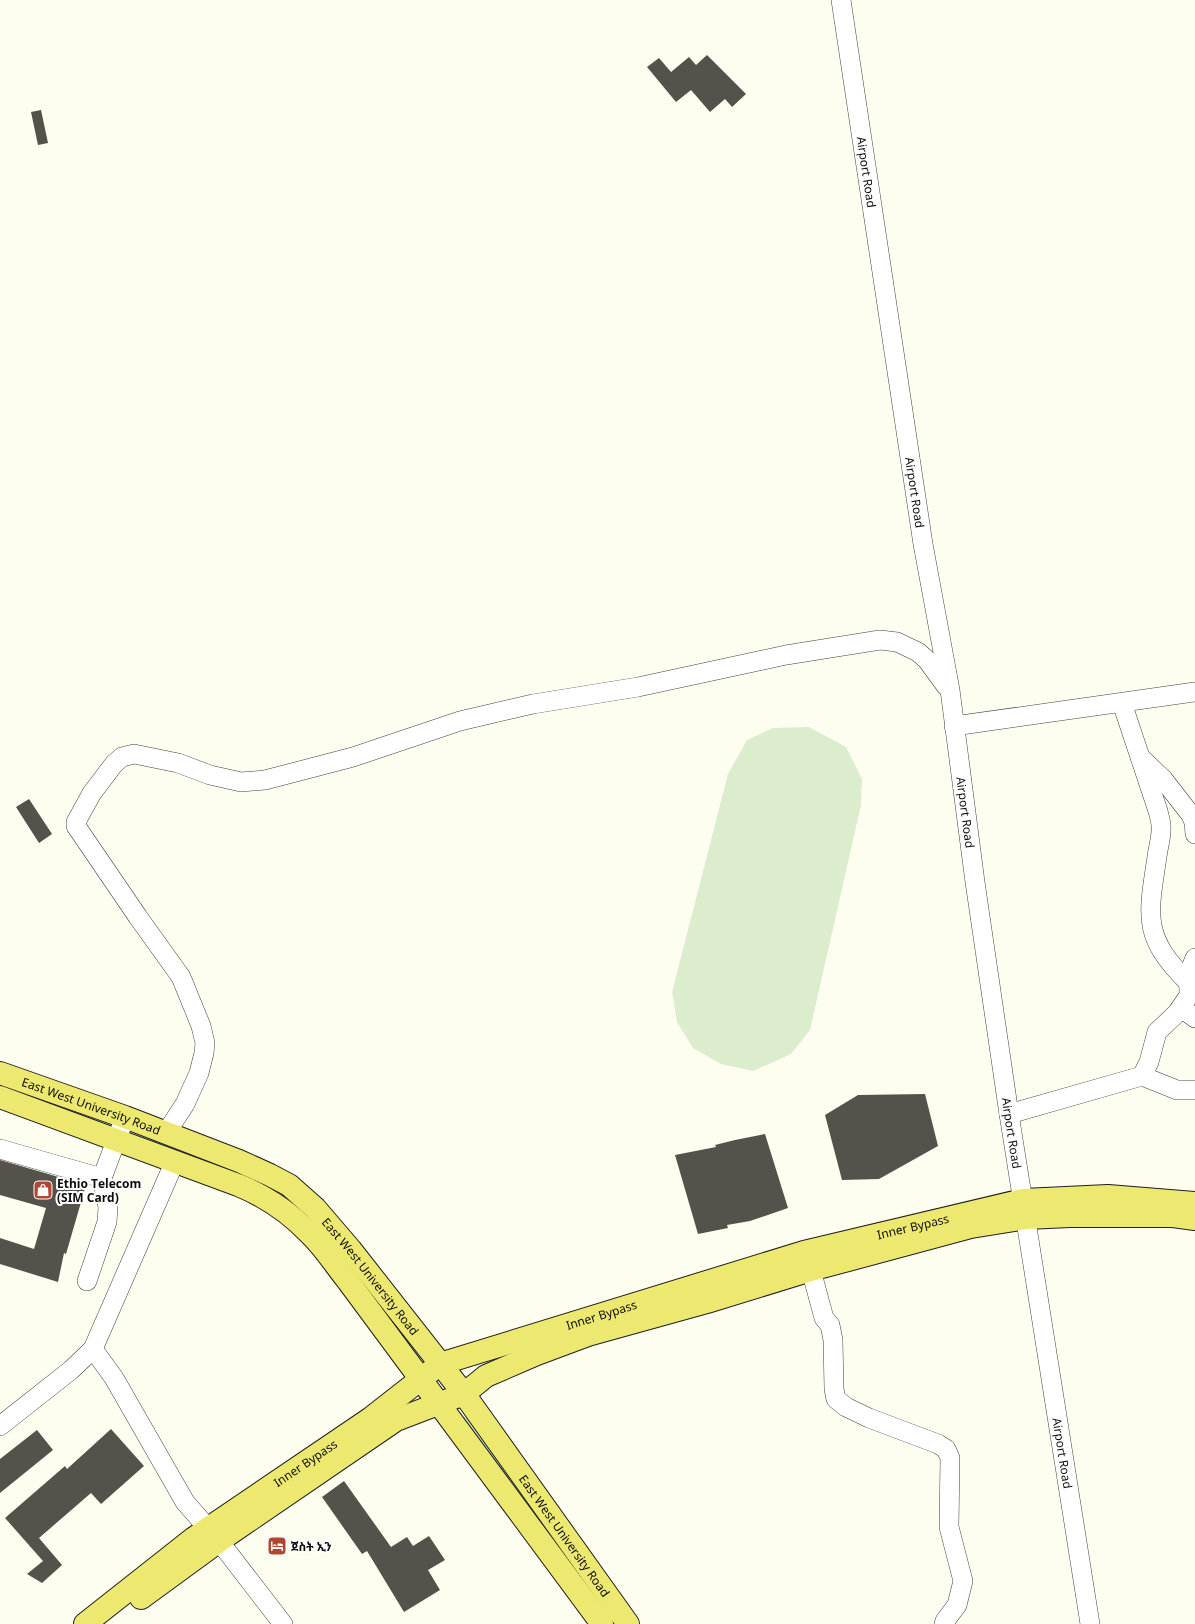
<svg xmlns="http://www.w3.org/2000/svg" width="1195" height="1624" font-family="Georgia,'Noto Sans Ethiopic',serif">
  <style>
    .green { fill: #c8e5bc }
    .pitch { fill: #dbedcd }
    .building { fill: #55514b }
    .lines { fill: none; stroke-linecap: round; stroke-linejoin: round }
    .minor-casing { stroke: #404040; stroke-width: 20 }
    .major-casing { stroke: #1e1e1e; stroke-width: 24 }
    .minor { stroke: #fff; stroke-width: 19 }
    .major { stroke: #ede970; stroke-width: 22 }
    .labels { text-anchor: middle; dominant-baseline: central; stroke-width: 4; stroke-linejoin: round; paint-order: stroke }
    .street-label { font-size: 12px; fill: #0d0d0d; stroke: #fff }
    .poi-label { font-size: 12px; font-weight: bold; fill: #0d0d0d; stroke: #fff; text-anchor: start }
  </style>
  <rect width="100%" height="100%" fill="#fdfeef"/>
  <path class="green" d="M0,1081L114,1123L115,1131L0,1092Z
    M462,1416L466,1417L471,1421L623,1624H613L461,1421Z"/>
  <path class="pitch" d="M809,727L846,747L862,779L861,805L810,1030L791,1054L753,1071L721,1064L693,1048L677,1022L672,992L728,774L747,740L773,728Z"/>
  <path class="building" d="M707,55L746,94L732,107L725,99L710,112L691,90L676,102L647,67L659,58L671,72L689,57L696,65Z
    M41,110L48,143L38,145L31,112Z
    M29,799L52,834L39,843L16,807Z
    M925,1094L938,1146L879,1179L842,1180L825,1115L858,1095Z
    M765,1134L788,1208L750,1221L727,1225L728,1228L698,1234L675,1155L716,1147L715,1145L735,1140Z
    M0,1160L86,1185L66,1254L64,1253L58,1282L0,1264V1238L34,1249L46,1208L0,1195Z
    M111,1429L144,1466L101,1504L91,1493L39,1538L62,1565L42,1583L27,1574L43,1561L5,1518L65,1466L67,1469Z
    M37,1430L53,1450L0,1493V1459Z
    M344,1481L391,1547L407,1537L413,1546L429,1536L445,1560L428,1570L440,1590L404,1612L367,1551L362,1554L322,1497Z"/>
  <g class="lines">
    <g class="minor-casing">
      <g id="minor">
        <path id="s1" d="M841,0L923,544L950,690L975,882L1009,1114L1090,1624"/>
        <path d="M1122,703L1158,811C1159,816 1161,821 1161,826C1162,836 1158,847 1157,857C1148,916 1142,937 1188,982"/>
        <path d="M954,726L1195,692"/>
        <path d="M1142,759L1163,779L1191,815L1194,822L1195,834"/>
        <path d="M1189,991C1188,978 1190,969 1195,958"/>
        <path d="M1181,1008L1195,1018"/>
        <path d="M1142,1076L1149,1062L1157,1032L1177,1013L1190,994"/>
        <path d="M1009,1114L1142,1076L1177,1090H1195"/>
        <path d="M166,1133L185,1104L199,1073L204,1053L205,1043L201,1026L181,977L138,917L76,826V822L92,793L114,764L122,757L134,754L178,763L210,775L241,782L265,780L353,757L460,721L533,704L638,687L786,655L880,640L897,642L918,652L927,660L946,686"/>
        <path d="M0,1149L102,1178"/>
        <path d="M806,1257L811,1270L824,1318L830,1325L833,1340L834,1389L836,1399L846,1407L869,1418L938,1444L946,1449L950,1458L949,1527L963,1581L957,1605L945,1621L944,1624"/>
        <path d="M87,1281L107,1222L108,1207L102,1178L125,1117"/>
        <path d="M93,1349L114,1378L185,1502L219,1541L283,1624"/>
        <path d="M0,1426L71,1370L93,1349L175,1161"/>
      </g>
    </g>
    <g class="major-casing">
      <g id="major">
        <path id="s2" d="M0,1073L125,1117L239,1161L270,1175L289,1185L315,1208L351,1250L464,1394L628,1624"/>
        <path d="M0,1097L238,1185C265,1196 289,1212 309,1233C324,1247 335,1265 348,1281L602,1624"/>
        <path d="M141,1598L219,1541L396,1420L464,1394L486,1376L537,1354L588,1335L707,1302L811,1270L971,1227L1026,1218L1070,1216H1173L1195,1219"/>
        <path id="s3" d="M85,1624L194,1538L371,1418L440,1364L804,1252L1023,1200L1108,1196L1195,1203"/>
      </g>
    </g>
    <use href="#minor" class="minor"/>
    <use href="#major" class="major"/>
  </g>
  <defs>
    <g id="shop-square" transform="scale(1)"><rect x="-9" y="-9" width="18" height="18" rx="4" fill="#b14731" stroke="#fff"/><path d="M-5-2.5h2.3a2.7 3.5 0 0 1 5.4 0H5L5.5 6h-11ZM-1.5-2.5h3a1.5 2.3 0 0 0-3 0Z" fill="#fff"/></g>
    <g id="hotel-square" transform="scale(1)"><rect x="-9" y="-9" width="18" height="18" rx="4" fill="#b14731" stroke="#fff"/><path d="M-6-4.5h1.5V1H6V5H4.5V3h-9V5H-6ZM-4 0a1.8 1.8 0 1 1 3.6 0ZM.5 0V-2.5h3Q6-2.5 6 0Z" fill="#fff"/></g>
  </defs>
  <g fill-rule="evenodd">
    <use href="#shop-square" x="43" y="1190"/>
    <use href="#hotel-square" x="277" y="1546"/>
  </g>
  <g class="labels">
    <g class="street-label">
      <text stroke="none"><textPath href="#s1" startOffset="174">Airport Road</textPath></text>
      <text stroke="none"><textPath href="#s1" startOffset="498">Airport Road</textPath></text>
      <text stroke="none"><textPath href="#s1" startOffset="822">Airport Road</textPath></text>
      <text stroke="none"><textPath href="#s2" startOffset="97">East West University Road</textPath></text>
      <text stroke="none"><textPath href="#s1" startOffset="1146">Airport Road</textPath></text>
      <text stroke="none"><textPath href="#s3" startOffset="933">Inner Bypass</textPath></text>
      <text stroke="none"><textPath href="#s2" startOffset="433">East West University Road</textPath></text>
      <text stroke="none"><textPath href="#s3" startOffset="609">Inner Bypass</textPath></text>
      <text stroke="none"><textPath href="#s1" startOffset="1470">Airport Road</textPath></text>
      <text stroke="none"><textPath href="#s3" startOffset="273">Inner Bypass</textPath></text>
      <text stroke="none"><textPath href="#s2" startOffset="757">East West University Road</textPath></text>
    </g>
    <g class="poi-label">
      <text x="57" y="1183">Ethio Telecom<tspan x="57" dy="14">(SIM Card)</tspan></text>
      <text x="291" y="1546">ጀስት ኢን</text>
    </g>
  </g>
</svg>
